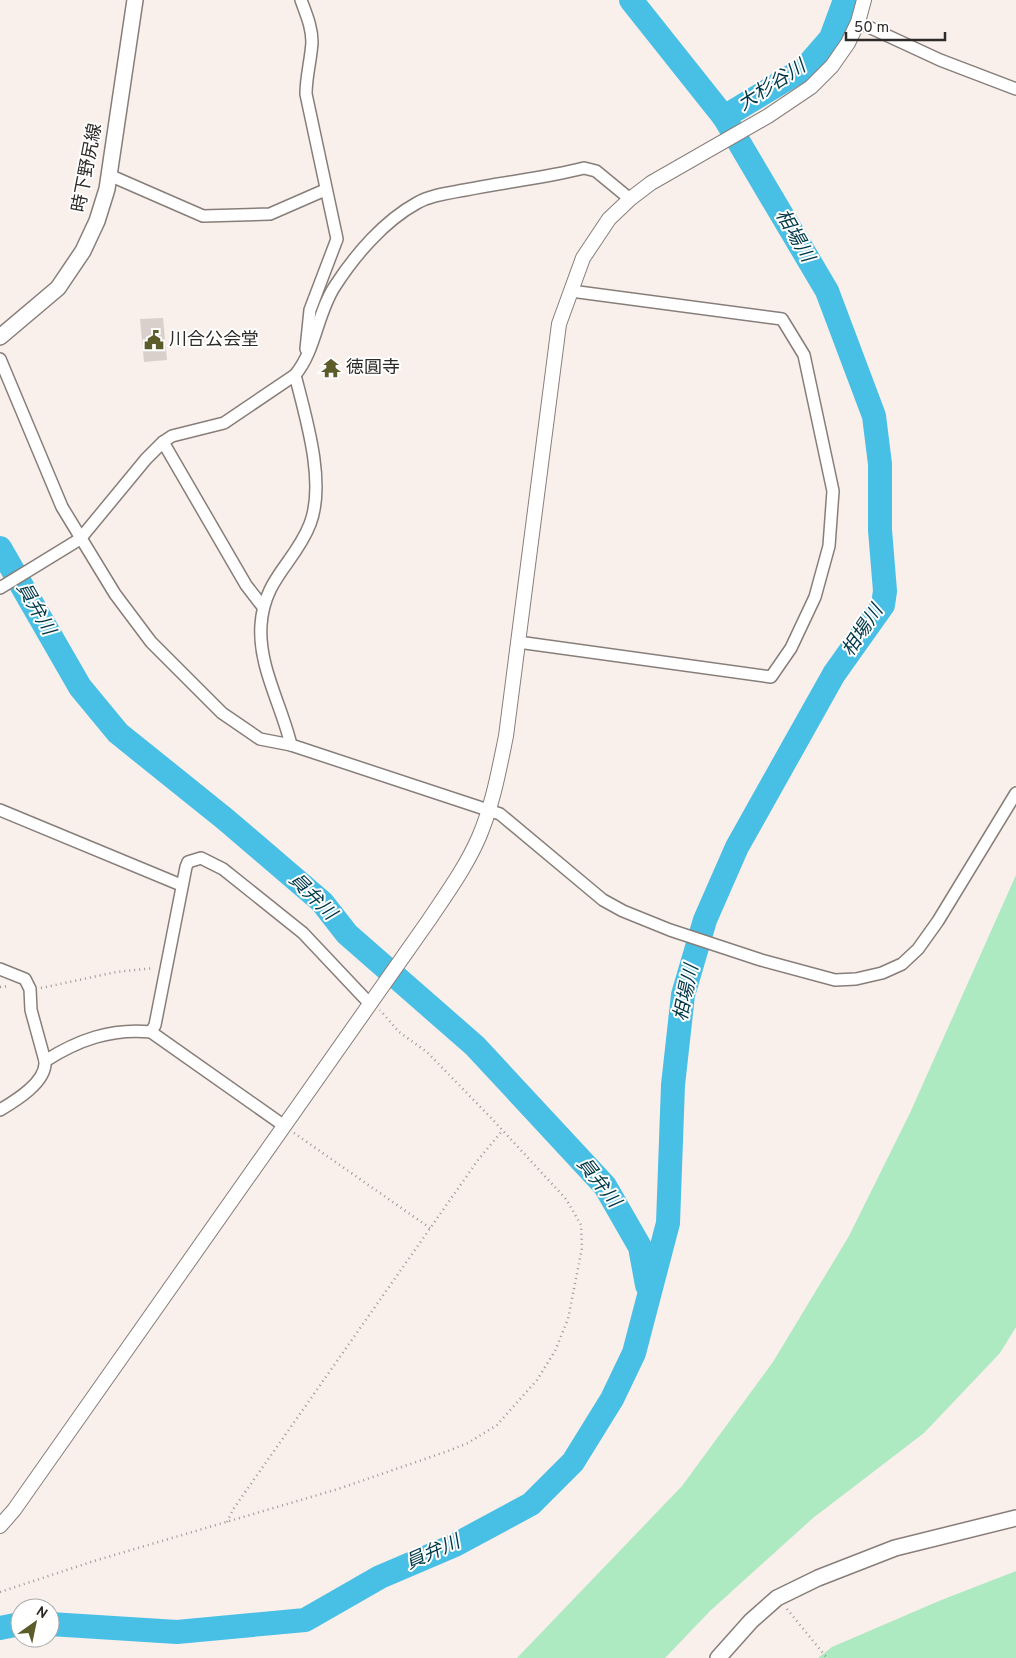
<svg xmlns="http://www.w3.org/2000/svg" width="1016" height="1658" viewBox="0 0 1016 1658" font-family="Overpass,'Noto Sans JP',sans-serif">
	<rect width="100%" height="100%" fill="#f9efeb"/>
	<g fill="#ade9c1">
		<polygon points="1016,875 1016,1327 1000,1353 924,1433 813,1518 710,1611 665,1658 517,1658 682,1486 773,1362 849,1236 910,1113"/>
		<polygon points="1016,1571 1016,1658 818,1658 832,1647 939,1601"/>
	</g>
	<g fill="none" stroke-linecap="round" stroke-linejoin="round">
		<g stroke="#48bfe5" stroke-width="24">
			<polyline points="724,117 805,68 831,38 845,0"/>
			<polyline points="0,548 80,687 118,733 225,819 322,902 347,934 475,1046 605,1186 640,1247 647,1285"/>
			<polyline points="50,1624 177,1632 305,1620 380,1577 455,1545 531,1504 573,1462 612,1399 634,1353 668,1223 673,1085 683,995 705,920 737,847 834,674 883,605 885,591 880,530 880,464 874,416 827,291 724,117 631,0"/>
			<polyline points="0,1628 20,1624"/>
		</g>
	</g>
	<polygon fill="#d9d0cb" points="163,318 167,360 144,362 140,319"/>
	<g fill="none" stroke-linecap="round" stroke-linejoin="round">
		<defs>
			<g id="minor">
				<path d="M 301,0 C 306,14 312,27 312,42 C 311,60 306,76 306,94 L 337,239 L 310,310 L 306,349"/>
				<polyline points="858,22 940,60 1016,89"/>
				<polyline points="109,175 203,216 270,214 325,190"/>
				<polyline points="0,359 62,507 115,594 151,642 222,713 260,739 291,745 500,814 603,900 623,911 670,930 761,960 835,980 856,979 882,973 902,964 918,949 938,921 1016,793"/>
				<polyline points="163,442 246,585 263,607"/>
				<path d="M 0,588 L 80,539 L 146,459 L 163,442 L 172,436 L 224,423 L 295,375 C 316,350 317,313 335,286 C 355,255 384,221 417,203 C 431,195 449,193 465,190 C 504,182 545,178 584,168 L 596,171 L 630,199"/>
				<polyline points="518,642 771,677 791,648 815,597 829,546 833,491 804,355 782,319 571,291"/>
				<path d="M 291,745 C 282,706 258,666 261,625 C 264,578 295,563 310,524 C 326,483 306,418 295,375"/>
				<polyline points="0,810 181,885"/>
				<path d="M 0,969 L 25,979 L 30,989 L 31,1010 L 45,1061 C 78,1040 111,1028 151,1032 L 283,1125"/>
				<polyline points="151,1032 155,1025 186,867 188,862 201,858 223,869 303,933 370,1004"/>
				<path d="M 0,1110 C 15,1101 47,1082 45,1061"/>
			</g>
			<path id="tertiary" d="M 0,1526 L 14,1510 L 429,920 C 447,893 466,867 479,837 C 493,804 499,770 506,736 L 559,324 L 583,258 L 609,219 L 630,199 L 651,183 L 768,116 L 811,87 L 832,66 L 848,43 L 858,22 L 864,0"/>
			<g id="secondary">
				<polyline points="0,337 58,288 83,251 97,221 107,189 135,0"/>
				<polyline points="718,1658 751,1621 777,1598 818,1578 895,1548 1016,1518"/>
			</g>
		</defs>
		<use href="#minor" stroke="#877e7a" stroke-width="14"/>
		<use href="#tertiary" stroke="#877e7a" stroke-width="16"/>
		<use href="#secondary" stroke="#877e7a" stroke-width="18"/>
		<g stroke="#9e9794" stroke-width="2.5" stroke-dasharray="1 4" stroke-linecap="butt">
			<polyline points="0,987 10,986"/>
			<polyline points="41,988 116,972 154,968"/>
			<polyline points="294,1133 430,1228"/>
			<polyline points="227,1522 234,1508 478,1160 502,1131"/>
			<polyline points="0,1592 94,1561 338,1489 448,1451 468,1443 497,1425 537,1380 555,1351 568,1319 582,1248 581,1225 566,1199 494,1121 427,1052 399,1032 380,1010"/>
			<polyline points="787,1609 827,1658"/>
		</g>
		<use href="#minor" stroke="#fff" stroke-width="11"/>
		<use href="#tertiary" stroke="#fff" stroke-width="14"/>
		<use href="#secondary" stroke="#fff" stroke-width="15"/>
	</g>
	<defs>
		<symbol id="civic-bare" viewBox="-9 -9 18 18"><path d="M-.6-6.5H3V-4.5H.6V-3L4-1V1h2V6H-6V1h2V-1L-.6-3ZM-1.2 2.5V6h2.4V2.5Z" fill="#5b5c29" stroke="#fff" stroke-width="2.5" paint-order="stroke"/></symbol>
		<symbol id="temple-bare" viewBox="-9 -9 18 18"><path d="M0-6L5-2H3V0L6.5 2.5H4V6H1.5V3h-3V6H-4V2.5H-6.5L-3 0V-2H-5Z" fill="#5b5c29" stroke="#fff" stroke-width="2.5" paint-order="stroke"/></symbol>
	</defs>
	<g fill-rule="evenodd">
		<use href="#civic-bare" x="140" y="326" width="28" height="28"/>
		<use href="#temple-bare" x="317" y="354" width="28" height="28"/>
	</g>
	<g text-anchor="middle" dominant-baseline="central" stroke-width="4" stroke-linejoin="round" paint-order="stroke">
		<g font-size="18" fill="#2e2a28" stroke="#fff">
			<text transform="translate(88 168) rotate(-79)">時下野尻線</text>
		</g>
		<g font-size="18" fill="#2e2a28" stroke="#fff" text-anchor="start">
			<text x="169" y="340">川合公会堂</text>
			<text x="346" y="368">徳圓寺</text>
		</g>
		<g font-size="19" font-style="italic" fill="#003848" stroke="#fff">
			<text transform="translate(772 86) rotate(-33)">大杉谷川</text>
			<text transform="translate(794 236) rotate(60)">相場川</text>
			<text transform="translate(35 609) rotate(60)">員弁川</text>
			<text transform="translate(863 631) rotate(-56)">相場川</text>
			<text transform="translate(312 897) rotate(45)">員弁川</text>
			<text transform="translate(687 993) rotate(-78)">相場川</text>
			<text transform="translate(598 1183) rotate(52)">員弁川</text>
			<text transform="translate(433 1553) rotate(-24)">員弁川</text>
		</g>
	</g>
	<g transform="translate(35 1623) rotate(33)"><circle r="24" fill="#ffffff" stroke="#abaaa9"/>
	<path d="M0-4L9 19L0 12L-9 19Z" fill="#5b5c29"/>
	<text y="-8" font-size="14" font-weight="bold" text-anchor="middle" fill="#2e2a28">N</text>
	</g>
	<path d="M846 32v8h99v-8" fill="none" stroke="#2e2a28" stroke-width="2.5"/>
	<text x="854" y="32" font-size="15" fill="#2e2a28" stroke="#ffffff" stroke-width="4" paint-order="stroke">50 m</text>
</svg>
